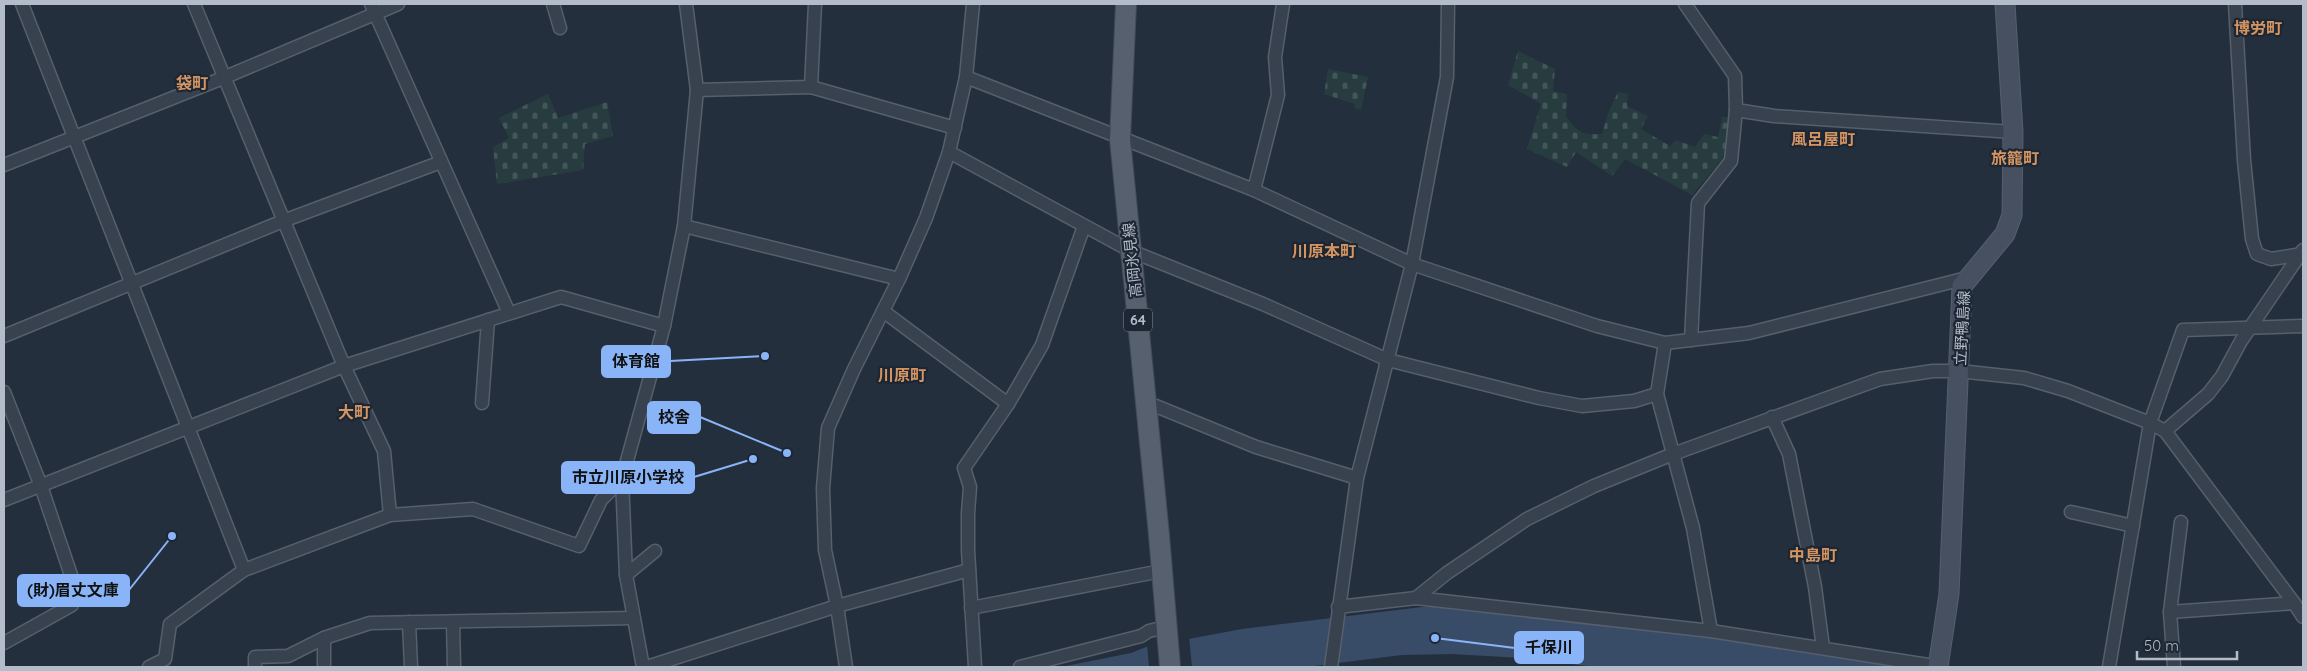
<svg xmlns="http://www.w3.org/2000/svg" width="2307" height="671" viewBox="0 0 2307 671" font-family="Quicksand,'Noto Sans JP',sans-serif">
	<defs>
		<pattern id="cemetery-stones" width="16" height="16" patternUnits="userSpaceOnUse" patternTransform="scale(1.25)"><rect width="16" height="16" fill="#263c3f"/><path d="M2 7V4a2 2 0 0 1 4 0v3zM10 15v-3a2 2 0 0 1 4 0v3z" fill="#435659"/></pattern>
	</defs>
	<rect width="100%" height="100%" fill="#242f3e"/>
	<g fill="url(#cemetery-stones)">
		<path d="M 1518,51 L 1555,69 L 1553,91 L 1567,94 L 1566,117 C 1579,133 1582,135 1602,134 L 1609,111 L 1618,92 L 1628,94 L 1627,106 L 1648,116 L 1641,129 L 1670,146 L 1676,140 L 1695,147 L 1704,134 L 1718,137 L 1722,117 L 1729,117 L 1725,156 L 1692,195 L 1625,159 L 1612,176 L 1576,152 L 1567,167 L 1527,149 L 1541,104 L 1508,85 Z"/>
		<polygon points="1328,69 1368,77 1361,110 1354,108 1355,104 1324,94"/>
		<polygon points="548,94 558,118 607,102 613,136 585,144 583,170 497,184 493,147 509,138 499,118"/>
	</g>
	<path fill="#394c67" d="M 1422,607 L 1459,607 C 1605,625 1754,637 1899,667 L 1596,667 L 1522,658 L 1452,654 L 1402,655 L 1306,667 L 1061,667 L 1131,653 L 1146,647 L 1242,629 Z"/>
	<polygon fill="#242f3e" points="1189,636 1192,667 1149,667 1147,645"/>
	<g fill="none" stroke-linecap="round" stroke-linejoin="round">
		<defs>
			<g id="minor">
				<polyline points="22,4 244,570"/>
				<polyline points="194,4 344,366 384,451 390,515"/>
				<polyline points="371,4 509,313"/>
				<polyline points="553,4 560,28"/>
				<polyline points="1685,4 1735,76 1736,110 1731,161 1698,203 1691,340"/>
				<polyline points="2235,4 2244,160 2252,239 2257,254 2271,259 2303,254"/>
				<polyline points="966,77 1254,190 1412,264 1597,326 1665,343 1749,333 1967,278"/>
				<polyline points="811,87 815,4"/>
				<polyline points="697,90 811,87 955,128"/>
				<polyline points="1736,110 1774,116 2013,132"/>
				<polyline points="949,152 1131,251 1263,304 1388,360 1539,398 1582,406 1634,401 1657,394"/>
				<polyline points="4,165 223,78 398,4"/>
				<polyline points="1254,190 1278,95 1275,57 1283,4"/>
				<polyline points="684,226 899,279"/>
				<polyline points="883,311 1008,404"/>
				<polyline points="4,336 283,221 441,162"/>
				<polyline points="1665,343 1657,394 1693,528 1711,631"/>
				<polyline points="4,392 41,486 75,587 72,605 4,643"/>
				<polyline points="1146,402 1256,447 1357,478"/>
				<polyline points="482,403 488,320"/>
				<polyline points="1772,417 1789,454 1815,587 1823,648"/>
				<polyline points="2165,431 2294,603"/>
				<polyline points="4,500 344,366 561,297 664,326"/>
				<polyline points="2071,512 2133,526"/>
				<polyline points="626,575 655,551"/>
				<polyline points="1416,598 1447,573 1527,519 1594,486 1673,454 1880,379 1933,371 1959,371 2024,378 2068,391 2150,423 2165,431 2208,394 2222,376 2241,341 2303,250"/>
				<polyline points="1338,607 1416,598 1711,631 1941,667"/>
				<polyline points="971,608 1161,571"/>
				<polyline points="2170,612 2294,603 2303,617"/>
				<polyline points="409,622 411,667"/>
				<polyline points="453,622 454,667"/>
				<polyline points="149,667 165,659 170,624 244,570 390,515 473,509 579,546 601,500 622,479"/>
				<polyline points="255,667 255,657 288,656 324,638 370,623 633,618"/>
				<polyline points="324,667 324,638"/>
				<polyline points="643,667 626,575 622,479 664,326 684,226 697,90 686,4"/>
				<polyline points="647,667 837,606 969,570"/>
				<polyline points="846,667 837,606 825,550 823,488 828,428 854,369 899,279 926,218 949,152 966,77 973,4"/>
				<polyline points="975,667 968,550 968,513 970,487 964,468 1008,404 1042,345 1084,226"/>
				<polyline points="1020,667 1141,636 1149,631 1165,627"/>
				<polyline points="1331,667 1357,478 1412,264 1447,77 1448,4"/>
				<polyline points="2109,667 2150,423 2183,330 2303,326"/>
				<polyline points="2174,667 2170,612 2181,522"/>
			</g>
			<polyline id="secondary" points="1938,667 1949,594 1962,286 2005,234 2012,215 2013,132 2005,4"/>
			<polyline id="primary" points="1126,4 1120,139 1159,535 1170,667"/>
		</defs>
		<use href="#minor" stroke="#565f6c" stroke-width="15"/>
		<use href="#secondary" stroke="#565f6c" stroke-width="21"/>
		<use href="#primary" stroke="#414a57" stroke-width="22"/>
		<use href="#minor" stroke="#38414e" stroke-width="12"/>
		<use href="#secondary" stroke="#465061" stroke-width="19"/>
		<use href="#primary" stroke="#56606e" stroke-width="20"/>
	</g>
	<g text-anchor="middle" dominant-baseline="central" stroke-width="4.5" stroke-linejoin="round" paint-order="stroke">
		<rect fill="#1d2633" stroke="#878f9c" stroke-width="1" x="1124" y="308.5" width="28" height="23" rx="4"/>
		<g font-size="14" font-weight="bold" fill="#b4bcc9">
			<text x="1138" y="320">64</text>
		</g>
		<g font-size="15" fill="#b4bcc9" stroke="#1d2633">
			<text transform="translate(1132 260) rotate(-96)">高岡氷見線</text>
			<text transform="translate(1962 328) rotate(-87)">立野鴨島線</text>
		</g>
		<g font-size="16" font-weight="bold" fill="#d59563" stroke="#1d2633">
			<text x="2258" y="28">博労町</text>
			<text x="192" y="83">袋町</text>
			<text x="1823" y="139">風呂屋町</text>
			<text x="2015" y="158">旅籠町</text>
			<text x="1324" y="251">川原本町</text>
			<text x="902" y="375">川原町</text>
			<text x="354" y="412">大町</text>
			<text x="1813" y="555">中島町</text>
		</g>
	</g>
	<path fill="none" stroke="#8ab4f8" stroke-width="2" d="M765 356L670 361M787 453L700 417M753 459L694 477M172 536L129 590M1435 638L1515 648"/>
	<g fill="#8ab4f8" stroke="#1d2633" stroke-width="2">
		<circle cx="765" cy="356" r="5"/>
		<circle cx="787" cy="453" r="5"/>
		<circle cx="753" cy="459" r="5"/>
		<circle cx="172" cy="536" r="5"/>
		<circle cx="1435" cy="638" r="5"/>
	</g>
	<g fill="#8ab4f8" stroke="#8ab4f8" stroke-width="2">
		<rect x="602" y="346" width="68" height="31" rx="5"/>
		<rect x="648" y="402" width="52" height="31" rx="5"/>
		<rect x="562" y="462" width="132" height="31" rx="5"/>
		<rect x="18" y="575" width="111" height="31" rx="5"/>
		<rect x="1515" y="632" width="68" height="31" rx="5"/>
	</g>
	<g font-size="16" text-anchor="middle" font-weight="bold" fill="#111">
		<text x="636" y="367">体育館</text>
		<text x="674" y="423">校舎</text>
		<text x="628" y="483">市立川原小学校</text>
		<text x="73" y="596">(財)眉丈文庫</text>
		<text x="1549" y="653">千保川</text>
	</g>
	<rect width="2307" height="671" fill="none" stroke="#b4bcc9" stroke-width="10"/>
	<path d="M2137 651v8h100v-8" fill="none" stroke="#b4bcc9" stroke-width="2.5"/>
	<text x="2144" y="651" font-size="15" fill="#b4bcc9" stroke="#1d2633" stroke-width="4" paint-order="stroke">50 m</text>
</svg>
